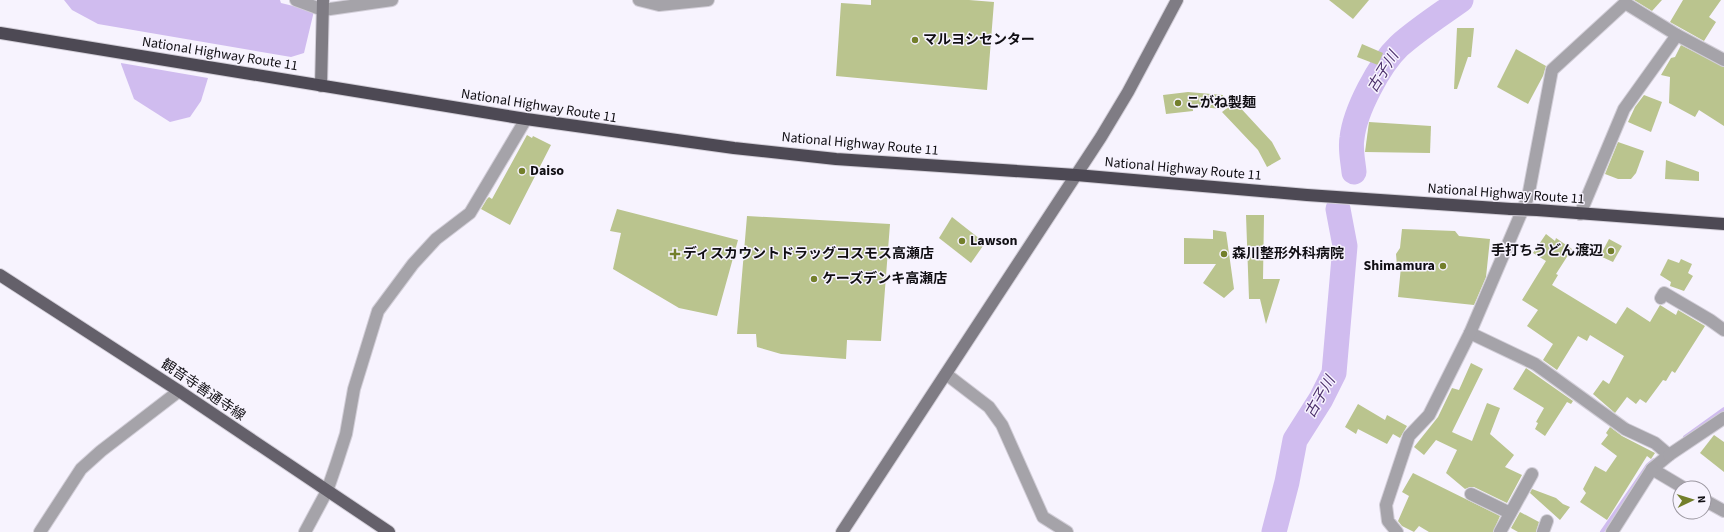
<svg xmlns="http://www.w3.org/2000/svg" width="1724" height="532" viewBox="0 0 1724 532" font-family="'Source Sans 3','Noto Sans JP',sans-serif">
	<rect width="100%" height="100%" fill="#f7f3fe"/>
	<g fill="#d0bcef">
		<polygon points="64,0 280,0 281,3 314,11 304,53 291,57 98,24 72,10"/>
		<polygon points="121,64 121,63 208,78 201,101 190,117 170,122 134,99"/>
	</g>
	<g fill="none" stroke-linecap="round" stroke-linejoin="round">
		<g stroke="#d0bcef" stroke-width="4">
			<polyline points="1685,437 1724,409"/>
			<polyline points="1602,532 1648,465 1654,460"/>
		</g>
		<g stroke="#d0bcef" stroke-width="25">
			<path d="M 1354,172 C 1353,161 1350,149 1352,138 C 1355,111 1379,65 1399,46 C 1418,29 1440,15 1461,0"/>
			<polyline points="1274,532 1287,482 1295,440 1321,399 1334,373 1345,246 1338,209"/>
		</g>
	</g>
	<g fill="#bac48e">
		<polygon points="871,0 969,0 994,2 987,90 836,76 841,3 871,5"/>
		<polygon points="1329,0 1369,0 1353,19"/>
		<polygon points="1634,0 1662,0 1652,11"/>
		<polygon points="1683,0 1721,0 1709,17 1716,22 1704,41 1670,22"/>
		<polygon points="1457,28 1474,28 1471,57 1468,57 1457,89 1454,89"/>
		<polygon points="1362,44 1383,53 1378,65 1357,57"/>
		<polygon points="1681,45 1724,67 1724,126 1699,110 1695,117 1669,103 1670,77 1661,75 1671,58 1675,57"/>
		<polygon points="1516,49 1546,66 1543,76 1528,104 1497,87"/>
		<polygon points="1188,92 1223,95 1221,109 1193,106 1193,111 1166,114 1163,95"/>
		<polygon points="1644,95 1662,102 1651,132 1628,122 1635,107"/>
		<polygon points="1235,102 1272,142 1281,159 1267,167 1258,150 1222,112"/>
		<polygon points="1369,122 1431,126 1430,153 1365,152"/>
		<polygon points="527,135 532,138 533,136 551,145 510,225 481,209 487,199 489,197 492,199"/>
		<polygon points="1618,142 1644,151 1636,173 1631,179 1618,179 1605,174"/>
		<polygon points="1666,160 1699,172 1699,181 1665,179"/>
		<polygon points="617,209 738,240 717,316 679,308 613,269 621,233 610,231"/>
		<polygon points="1246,215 1264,215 1263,279 1280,279 1266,324 1260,299 1249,299"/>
		<polygon points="747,216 890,224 881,341 847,340 846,359 781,354 757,347 756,334 737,334"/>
		<polygon points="952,217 985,243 971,263 939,238"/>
		<polygon points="1402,229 1455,231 1459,236 1490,239 1486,277 1474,305 1398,297 1401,267 1397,266 1396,254 1400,248"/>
		<polygon points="1213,230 1226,232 1234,289 1224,298 1203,283 1216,264 1184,264 1184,238 1213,239"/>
		<polygon points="1546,234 1555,241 1556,238 1572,249 1556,274 1558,275 1552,285 1616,324 1627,307 1650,322 1660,305 1676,315 1678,310 1705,326 1675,373 1672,371 1666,381 1663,380 1646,403 1640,399 1636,404 1627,397 1615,413 1593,394 1603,380 1609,384 1624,356 1590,335 1587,341 1578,336 1557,370 1543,360 1553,344 1527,326 1538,310 1522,300 1546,261 1533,253"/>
		<polygon points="1609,239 1622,246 1613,262 1600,256"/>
		<polygon points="1668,259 1679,263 1681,259 1692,264 1688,273 1693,276 1684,291 1670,286 1671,282 1660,275"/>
		<polygon points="1471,363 1483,369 1452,432 1472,441 1487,403 1500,408 1490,434 1514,455 1505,467 1522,475 1507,503 1474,487 1470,487 1465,489 1446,473 1457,450 1436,440 1424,455 1414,447 1438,417 1452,388 1459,390"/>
		<polygon points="1526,368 1573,401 1571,404 1567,402 1545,436 1535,429 1538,423 1536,422 1544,408 1513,389"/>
		<polygon points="1358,404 1385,420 1387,415 1407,426 1400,438 1393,434 1387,444 1358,429 1356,434 1345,427"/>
		<polygon points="1610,427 1622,436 1655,453 1651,459 1647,456 1607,520 1580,502 1586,493 1583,489 1595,466 1606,472 1617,456 1601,444 1608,435 1606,433"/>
		<polygon points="1714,435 1724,442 1724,472 1700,453"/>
		<polygon points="1413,473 1500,516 1493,532 1429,532 1419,526 1414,532 1402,526 1398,521 1409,496 1402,492"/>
		<polygon points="1532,489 1556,498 1563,504 1570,507 1560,520 1530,493"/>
		<polygon points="1520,512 1539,522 1536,532 1518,532 1511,528"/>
	</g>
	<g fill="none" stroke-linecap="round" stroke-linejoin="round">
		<defs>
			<g id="street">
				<polyline points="296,0 323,10 392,0"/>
				<polyline points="639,0 659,5 708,0"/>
				<polyline points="1580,214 1624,109 1677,35 1724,60"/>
				<polyline points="1661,298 1664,293 1710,320 1724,330"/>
				<polyline points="1470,333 1535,364 1625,429 1655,443 1669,455 1652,469 1684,488"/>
				<polyline points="946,374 989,407 1002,425 1043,517 1067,532"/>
				<polyline points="1669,455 1724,418"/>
				<polyline points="1471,494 1510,513"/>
				<polyline points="1704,500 1724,511"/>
				<polyline points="40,532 81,469 101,451 179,391"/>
				<polyline points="305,532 327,491 337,462 346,434 354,389 378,311 413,264 436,239 470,213 526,119"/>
				<polyline points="1397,532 1388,521 1386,505 1409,436 1429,415 1470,333 1528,197 1552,70 1625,3 1677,35"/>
				<polyline points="1500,532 1532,474"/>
				<polyline points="1543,532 1547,521"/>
				<polyline points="1612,532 1652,469"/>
			</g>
			<g id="secondary">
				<polyline points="321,86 323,0"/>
				<polyline points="842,532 1101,137 1128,92 1177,0"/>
			</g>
			<polyline id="primary" points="0,275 179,391 389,532"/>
			<g id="highway">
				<polyline points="0,33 526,119 734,148 836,159 1076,175 1307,195 1511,209"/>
				<polyline points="1537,210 1724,224"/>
			</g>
		</defs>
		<use href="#street" stroke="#d2ced8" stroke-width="14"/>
		<use href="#secondary" stroke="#d2ced8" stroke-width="14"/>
		<use href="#primary" stroke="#d2ced8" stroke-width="14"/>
		<use href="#highway" stroke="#d2ced8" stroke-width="14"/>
		<use href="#street" stroke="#a5a3a9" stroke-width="12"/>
		<use href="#secondary" stroke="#7f7c84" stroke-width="12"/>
		<use href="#primary" stroke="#64606a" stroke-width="12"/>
		<use href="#highway" stroke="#4d4954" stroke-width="12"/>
		<defs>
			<polyline id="highway-bridge" points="1511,209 1537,210"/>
		</defs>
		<use href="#highway-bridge" stroke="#d2ced8" stroke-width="14" stroke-linecap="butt"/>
		<use href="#highway-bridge" stroke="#4d4954" stroke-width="12"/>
	</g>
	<g fill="#737f2b" stroke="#f7f3fe" stroke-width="1.5">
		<circle cx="915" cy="40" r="4"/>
		<circle cx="1178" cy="103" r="4"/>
		<circle cx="522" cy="171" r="4"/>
		<circle cx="962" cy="241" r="4"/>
		<circle cx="1611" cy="251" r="4"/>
		<path d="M673 248h4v4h4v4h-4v4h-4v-4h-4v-4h4z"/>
		<circle cx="1224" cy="254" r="4"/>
		<circle cx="1443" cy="266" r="4"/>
		<circle cx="814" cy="279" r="4"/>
	</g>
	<g text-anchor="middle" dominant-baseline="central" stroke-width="3" stroke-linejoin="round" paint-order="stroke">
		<g font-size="14" font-weight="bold" fill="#100e13" stroke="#f7f3fe" text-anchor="start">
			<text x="923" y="40">マルヨシセンター</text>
			<text x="1186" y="103">こがね製麺</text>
			<text x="530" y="171">Daiso</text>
			<text x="970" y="241">Lawson</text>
			<text x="1603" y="251" text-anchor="end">手打ちうどん渡辺</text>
			<text x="683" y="254">ディスカウントドラッグコスモス高瀬店</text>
			<text x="1232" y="254">森川整形外科病院</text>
			<text x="1435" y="266" text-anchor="end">Shimamura</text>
			<text x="822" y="279">ケーズデンキ高瀬店</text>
		</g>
		<g font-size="14" fill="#100e13" stroke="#f7f3fe">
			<text transform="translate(220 54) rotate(9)">National Highway Route 11</text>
			<text transform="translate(539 106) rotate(9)">National Highway Route 11</text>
			<text transform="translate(860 144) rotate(5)">National Highway Route 11</text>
			<text transform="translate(1183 169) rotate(5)">National Highway Route 11</text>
			<text transform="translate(1506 194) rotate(4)">National Highway Route 11</text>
			<text transform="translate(203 390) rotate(34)">観音寺善通寺線</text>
		</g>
		<g font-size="15" font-style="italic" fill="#4c306c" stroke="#f7f3fe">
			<text transform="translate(1383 72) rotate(-58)">古子川</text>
			<text transform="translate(1320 397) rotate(-60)">古子川</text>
		</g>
	</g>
	<g transform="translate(1692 500) rotate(86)"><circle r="19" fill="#f7f3fe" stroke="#9b97a0"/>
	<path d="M0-3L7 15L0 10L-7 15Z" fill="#737f2b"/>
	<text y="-6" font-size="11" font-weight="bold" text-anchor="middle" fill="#100e13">N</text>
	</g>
</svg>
